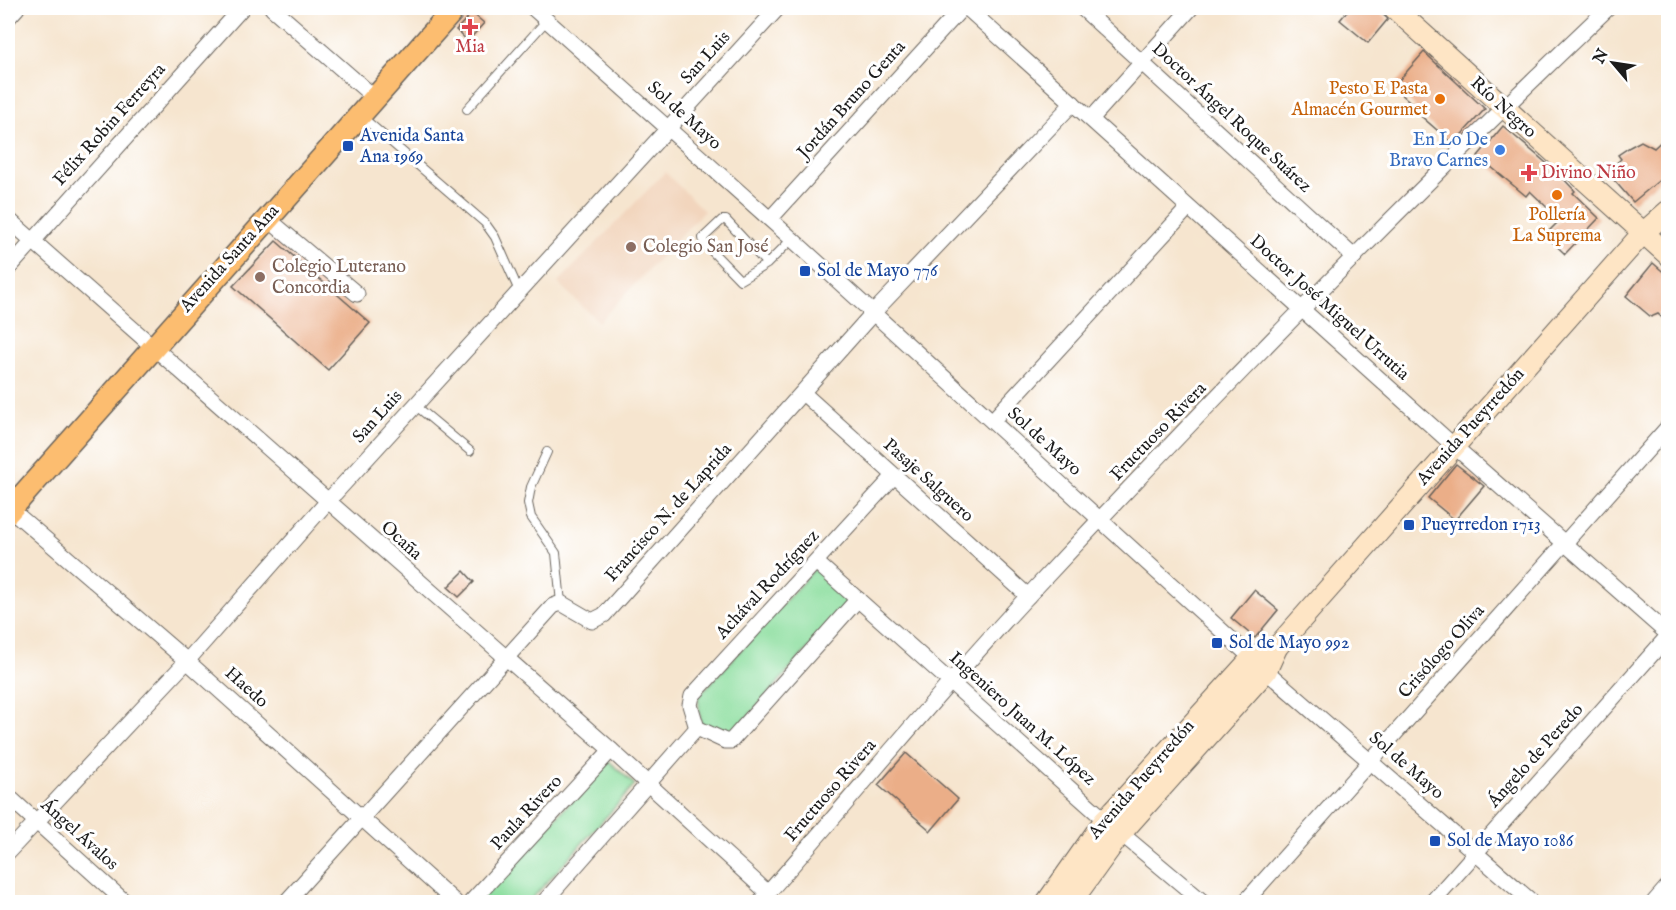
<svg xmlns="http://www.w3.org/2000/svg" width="1676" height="910" viewBox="0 0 1676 910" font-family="'IM FELL English',serif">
	<rect width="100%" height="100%" fill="#fff"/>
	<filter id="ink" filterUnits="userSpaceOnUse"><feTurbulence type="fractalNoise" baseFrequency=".0167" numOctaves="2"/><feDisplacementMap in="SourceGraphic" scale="12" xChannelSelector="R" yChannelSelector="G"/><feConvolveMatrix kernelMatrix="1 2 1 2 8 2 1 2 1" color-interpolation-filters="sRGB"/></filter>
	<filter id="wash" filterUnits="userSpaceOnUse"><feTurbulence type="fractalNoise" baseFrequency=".008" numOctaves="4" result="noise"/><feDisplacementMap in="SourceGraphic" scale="24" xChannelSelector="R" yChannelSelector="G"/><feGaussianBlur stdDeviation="1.35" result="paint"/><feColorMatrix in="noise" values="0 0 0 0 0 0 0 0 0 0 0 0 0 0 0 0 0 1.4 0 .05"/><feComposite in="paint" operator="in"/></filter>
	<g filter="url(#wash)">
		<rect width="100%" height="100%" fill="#f6e5cf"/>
		<polygon fill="#f2d5bd" points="665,172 704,211 599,322 558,283"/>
		<g fill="#8cde9f" stroke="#547d5e" stroke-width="1.5">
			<polygon points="817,566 853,598 731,736 701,725 698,697"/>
			<polygon points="609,761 635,785 529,902 477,902"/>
		</g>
		<g id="blocks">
			<g fill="#ebae88">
				<polygon points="1350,8 1375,8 1388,19 1368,43 1340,20"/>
				<polygon points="472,13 484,23 468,41 456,30"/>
				<polygon points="1424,52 1485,109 1453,144 1413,109 1415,106 1393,87"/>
				<polygon points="1503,126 1559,174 1575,191 1573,193 1599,218 1565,254 1545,235 1560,220 1530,191 1526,196 1478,156"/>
				<polygon points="1668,135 1668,173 1633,202 1607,172 1621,159 1618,155 1630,147 1641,141 1654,148"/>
				<polygon points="276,241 370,323 328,370 233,286"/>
				<polygon points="1653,263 1668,276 1668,323 1658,314 1651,317 1626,296"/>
				<polygon points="1456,464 1484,486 1455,520 1428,498"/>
				<polygon points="464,571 474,582 459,597 448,587"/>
				<polygon points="1254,590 1278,610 1255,638 1231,618"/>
				<polygon points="906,753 958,799 931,831 878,785"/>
			</g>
		</g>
	</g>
	<g filter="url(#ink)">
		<use href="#blocks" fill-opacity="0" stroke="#68625b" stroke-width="1.5"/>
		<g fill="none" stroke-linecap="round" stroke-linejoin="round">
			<defs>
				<g id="lane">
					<polyline points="467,109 547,20"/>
					<polyline points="361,116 485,223 495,237 519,291"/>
					<polyline points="767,264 726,220 722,220 703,238 704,243 740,280 767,264 792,239"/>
					<polyline points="415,405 470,451"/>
					<polyline points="547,452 531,487 528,503 531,517 556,553 561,603"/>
				</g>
				<g id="street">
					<polyline points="272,8 375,98"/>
					<polyline points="533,8 792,239 1266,671 1532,902"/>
					<polyline points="967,8 1454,446 1668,634"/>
					<polyline points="1082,8 1354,257"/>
					<polyline points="8,18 17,8"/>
					<polyline points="1091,119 1191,8"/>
					<polyline points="267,218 357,294"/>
					<polyline points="8,219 611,750 768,893"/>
					<polyline points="770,219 962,8"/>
					<polyline points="8,269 242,8"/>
					<polyline points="803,393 1028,596"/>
					<polyline points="992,421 1188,208"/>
					<polyline points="8,507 187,661 455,902"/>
					<polyline points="816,562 1105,820 1203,902"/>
					<polyline points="858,599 731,741 725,741 697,728 690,705 692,696 894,476"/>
					<polyline points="8,796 125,902"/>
					<polyline points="8,852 187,661 328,501 778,8"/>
					<polyline points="286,902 553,606 561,603 592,621 604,615 873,313 1073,103"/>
					<polyline points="471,902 611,750"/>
					<polyline points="544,902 697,728"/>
					<path d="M 760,902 C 850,801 936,694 1029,595 C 1216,394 1409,197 1608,8"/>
					<polyline points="1245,902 1668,427"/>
					<polyline points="1432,902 1668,636"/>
					<polyline points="1654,902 1668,886"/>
				</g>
				<g id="secondary">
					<polyline points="1394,8 1668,255"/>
					<polyline points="1047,902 1105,820 1252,658 1277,647"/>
					<polyline points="1071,902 1121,833 1266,671 1277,647 1642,234 1668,211"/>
				</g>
				<polyline id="primary" points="8,512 455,8"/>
			</defs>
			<use href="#lane" stroke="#68625b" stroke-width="10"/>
			<use href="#street" stroke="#68625b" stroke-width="17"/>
			<use href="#secondary" stroke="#68625b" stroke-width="23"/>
			<use href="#primary" stroke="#68625b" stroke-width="25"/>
			<use href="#lane" stroke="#fff" stroke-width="8"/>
			<use href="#street" stroke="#fff" stroke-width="15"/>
			<use href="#secondary" stroke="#fee5c5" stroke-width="21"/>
			<use href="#primary" stroke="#fcbd6f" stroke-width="22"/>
		</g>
	</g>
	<g fill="#e0444e" stroke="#fff" stroke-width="2">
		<path d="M467 18h6v6h6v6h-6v6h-6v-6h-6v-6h6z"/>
		<path d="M1526 164h6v6h6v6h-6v6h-6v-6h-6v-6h6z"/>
	</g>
	<g fill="#e8710a" stroke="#fff" stroke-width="2">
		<circle cx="1440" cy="99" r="6"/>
		<circle cx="1557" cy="195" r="6"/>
	</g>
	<g fill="#1a4fb4" stroke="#fff" stroke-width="2">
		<rect x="342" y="140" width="12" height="12" rx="3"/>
		<rect x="799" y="265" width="12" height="12" rx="3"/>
		<rect x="1403" y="519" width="12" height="12" rx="3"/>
		<rect x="1211" y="637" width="12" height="12" rx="3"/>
		<rect x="1429" y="835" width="12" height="12" rx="3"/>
	</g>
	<circle fill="#3f7fe0" stroke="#fff" stroke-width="2" cx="1500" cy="150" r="6"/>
	<g fill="#8d6e63" stroke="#fff" stroke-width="2">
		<circle cx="631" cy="247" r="6"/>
		<circle cx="260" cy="277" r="6"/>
	</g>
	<g text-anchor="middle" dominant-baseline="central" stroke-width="6" stroke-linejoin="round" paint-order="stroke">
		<g font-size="18" fill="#be3a42" stroke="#fff">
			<text x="470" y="47">Mia</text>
			<text x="1541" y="173" text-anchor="start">Divino Niño</text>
		</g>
		<g font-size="18" fill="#1c1c1c" stroke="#fff">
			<text transform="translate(706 58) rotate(-48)">San Luis</text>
			<text transform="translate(852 100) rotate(-48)">Jordán Bruno Genta</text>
			<text transform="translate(1503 108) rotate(42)">Río Negro</text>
			<text transform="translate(684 116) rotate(42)">Sol de Mayo</text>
			<text transform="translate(1231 118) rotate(43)">Doctor Ángel Roque Suárez</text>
			<text transform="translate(110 125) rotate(-48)">Félix Robin Ferreyra</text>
			<text transform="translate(230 259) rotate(-48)">Avenida Santa Ana</text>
			<text transform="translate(1329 308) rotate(42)">Doctor José Miguel Urrutia</text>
			<text transform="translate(378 417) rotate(-48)">San Luis</text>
			<text transform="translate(1471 427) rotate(-48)">Avenida Pueyrredón</text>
			<text transform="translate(1159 432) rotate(-46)">Fructuoso Rivera</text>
			<text transform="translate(1044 442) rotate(42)">Sol de Mayo</text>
			<text transform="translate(928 481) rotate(42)">Pasaje Salguero</text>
			<text transform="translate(669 513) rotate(-48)">Francisco N. de Laprida</text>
			<text transform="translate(401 541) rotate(42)">Ocaña</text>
			<text transform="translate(768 585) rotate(-47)">Achával Rodríguez</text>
			<text transform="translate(1442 652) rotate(-48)">Crisólogo Oliva</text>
			<text transform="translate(246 688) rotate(42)">Haedo</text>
			<text transform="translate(1022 719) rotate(42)">Ingeniero Juan M. López</text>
			<text transform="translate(1536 756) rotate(-48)">Ángelo de Peredo</text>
			<text transform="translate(1406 766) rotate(41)">Sol de Mayo</text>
			<text transform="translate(1142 780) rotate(-49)">Avenida Pueyrredón</text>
			<text transform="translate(831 791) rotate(-49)">Fructuoso Rivera</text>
			<text transform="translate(527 813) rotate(-47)">Paula Rivero</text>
			<text transform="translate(79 835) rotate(42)">Ángel Ávalos</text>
		</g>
		<g font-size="18" fill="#c56008" stroke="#fff" text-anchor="end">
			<text x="1428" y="89">Pesto E Pasta<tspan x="1428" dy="21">Almacén Gourmet</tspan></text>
			<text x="1557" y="215" text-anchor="middle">Pollería<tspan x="1557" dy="21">La Suprema</tspan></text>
		</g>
		<g font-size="18" fill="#164399" stroke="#fff" text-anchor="start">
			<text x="360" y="136">Avenida Santa<tspan x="360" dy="21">Ana 1969</tspan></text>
			<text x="817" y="271">Sol de Mayo 776</text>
			<text x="1421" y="525">Pueyrredon 1713</text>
			<text x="1229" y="643">Sol de Mayo 992</text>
			<text x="1447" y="841">Sol de Mayo 1086</text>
		</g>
		<g font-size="18" fill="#366cbe" stroke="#fff" text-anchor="end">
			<text x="1488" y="140">En Lo De<tspan x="1488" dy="21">Bravo Carnes</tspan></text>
		</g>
		<g font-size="18" fill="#785e54" stroke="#fff" text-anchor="start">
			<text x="643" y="247">Colegio San José</text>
			<text x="272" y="267">Colegio Luterano<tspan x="272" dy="21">Concordia</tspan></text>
		</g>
	</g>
	<rect width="1676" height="910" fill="none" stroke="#fff" stroke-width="30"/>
	<g transform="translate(1613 63) rotate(299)" stroke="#ffffff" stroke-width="4.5" paint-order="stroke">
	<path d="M0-4.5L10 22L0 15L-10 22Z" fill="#1c1c1c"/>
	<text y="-9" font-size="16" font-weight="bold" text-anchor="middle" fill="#1c1c1c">N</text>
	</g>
</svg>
